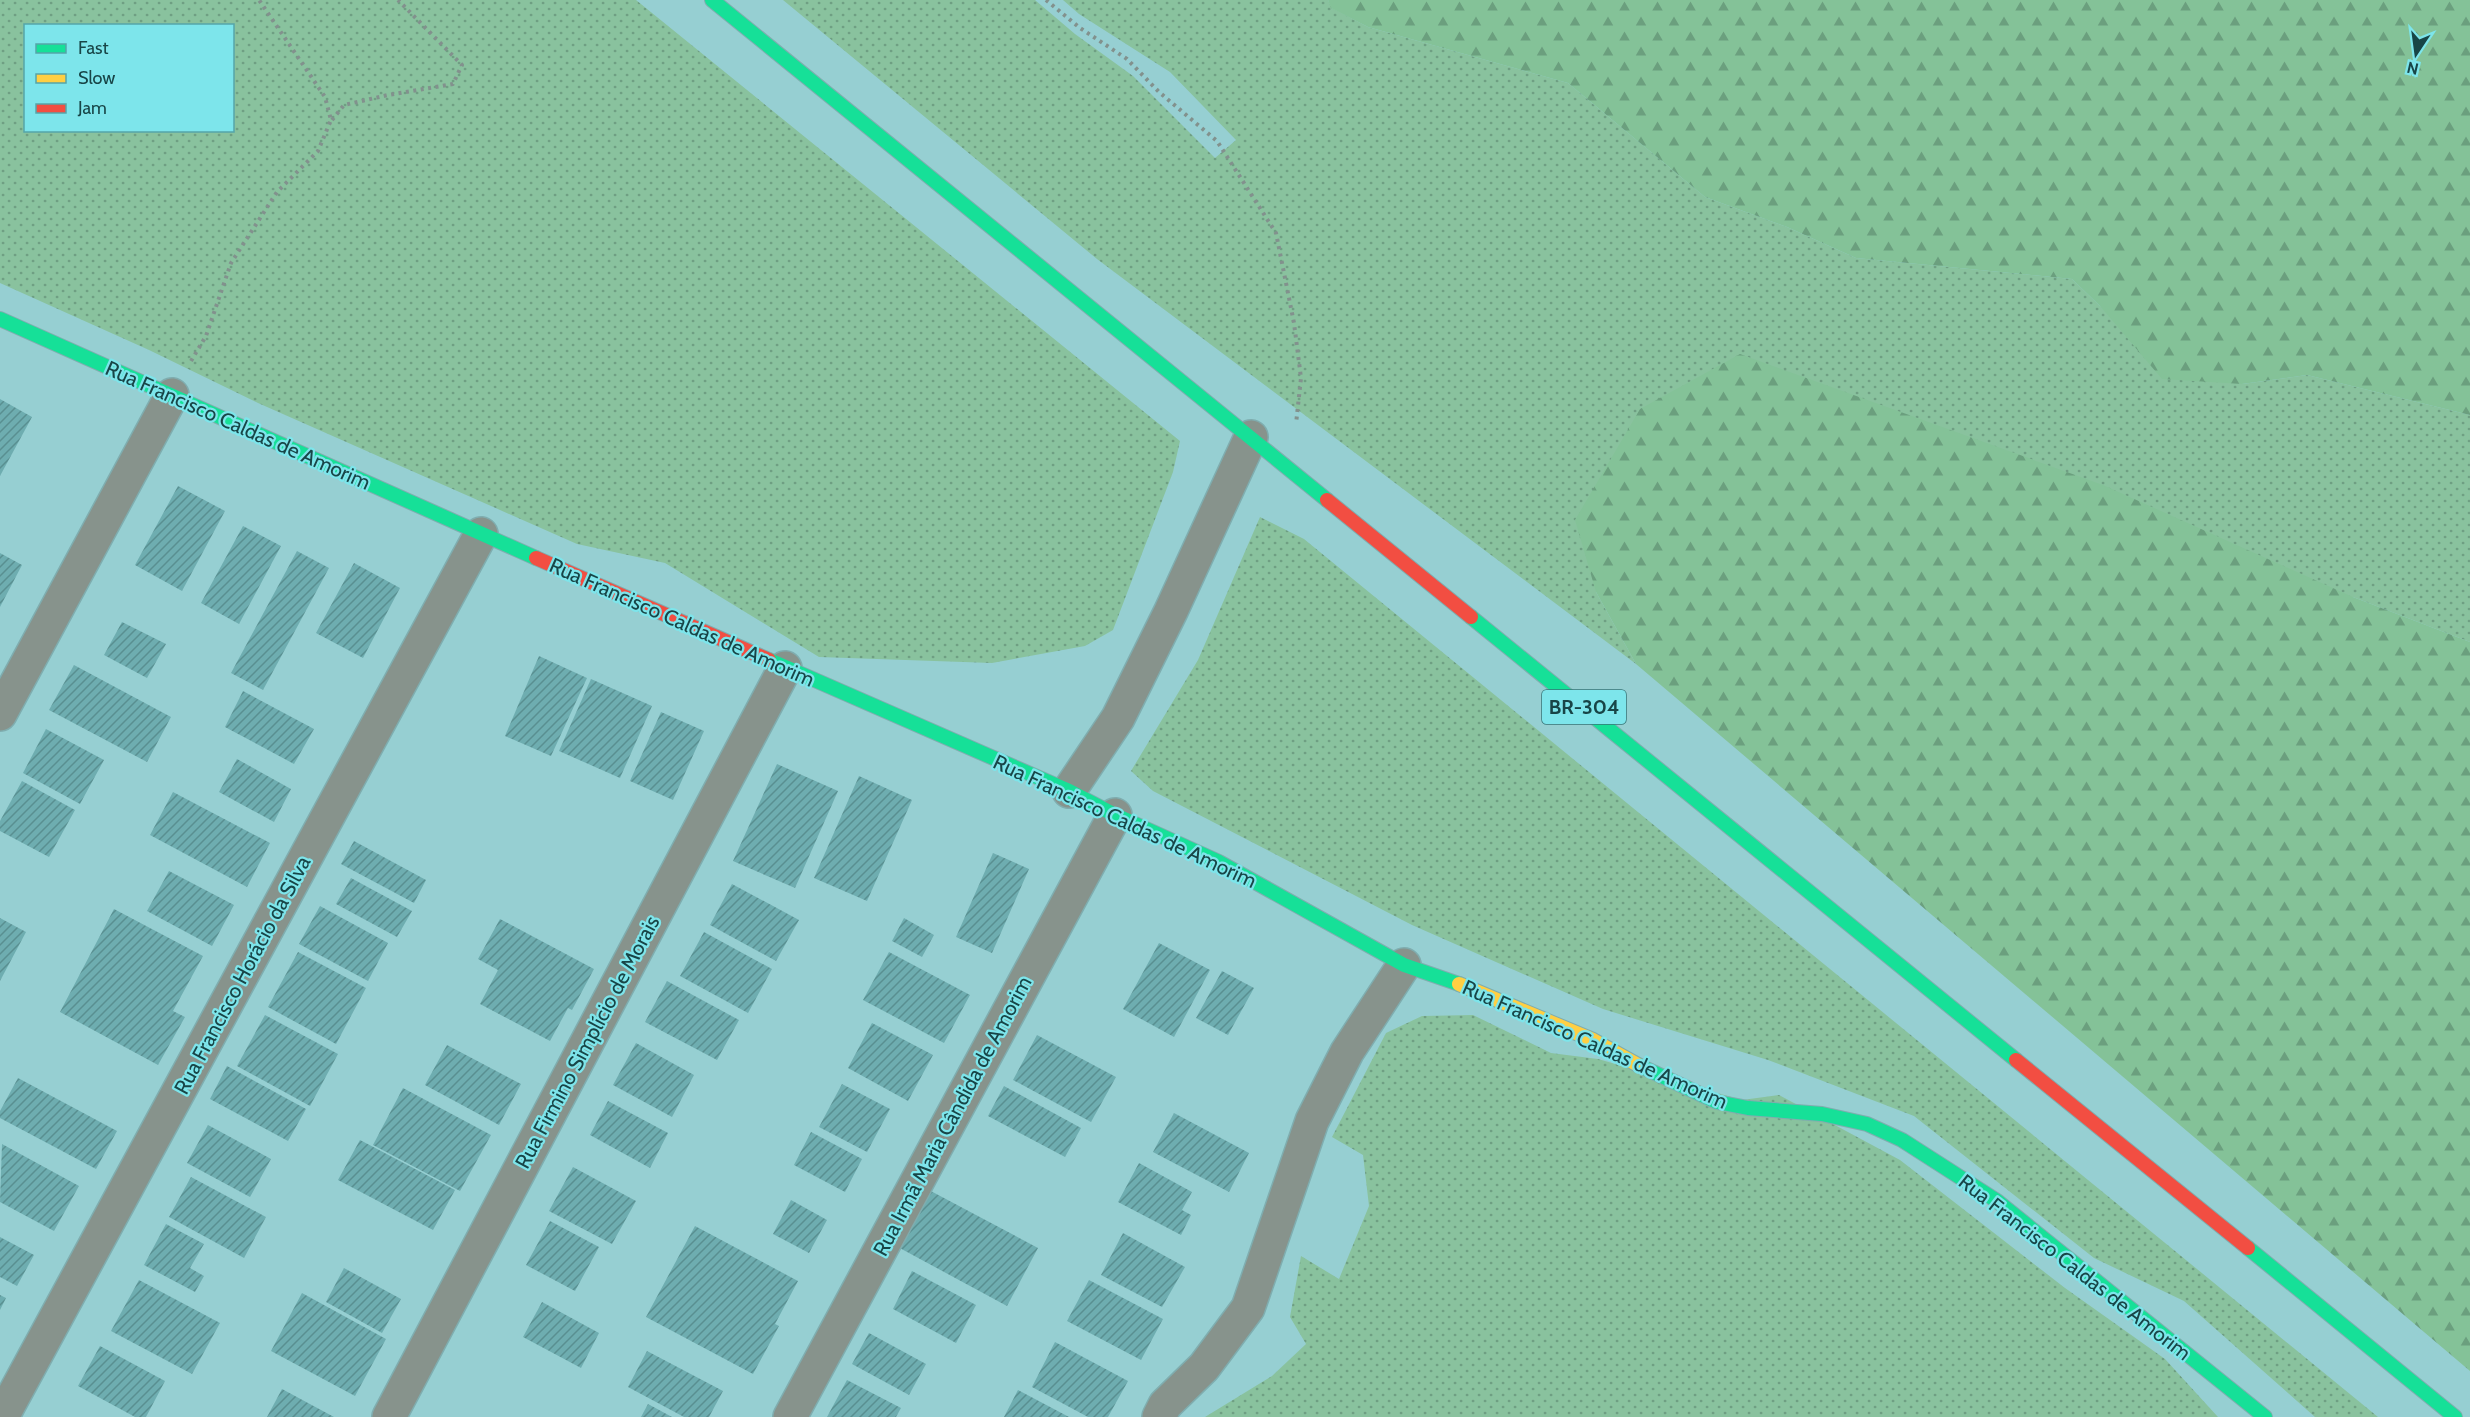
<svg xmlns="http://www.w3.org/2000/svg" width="2470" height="1417" viewBox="0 0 2470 1417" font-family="Cabin,sans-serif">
	<defs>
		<pattern id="grass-dots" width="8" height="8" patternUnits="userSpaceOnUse" patternTransform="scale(1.5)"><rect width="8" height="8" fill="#89c29e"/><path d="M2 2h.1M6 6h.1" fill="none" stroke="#6f9f83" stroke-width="1.8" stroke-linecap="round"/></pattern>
		<pattern id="forest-firs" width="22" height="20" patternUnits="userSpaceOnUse" patternTransform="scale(1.5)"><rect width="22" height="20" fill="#84c298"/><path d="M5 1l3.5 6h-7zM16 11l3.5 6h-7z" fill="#6b9f7e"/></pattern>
		<pattern id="building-hatch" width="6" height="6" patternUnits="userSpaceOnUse" patternTransform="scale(1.5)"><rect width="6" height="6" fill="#6eadb0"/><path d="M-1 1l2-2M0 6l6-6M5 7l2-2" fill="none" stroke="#598f91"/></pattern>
	</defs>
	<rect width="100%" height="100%" fill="#96cfd2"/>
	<g fill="url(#grass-dots)" fill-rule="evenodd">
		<path d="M 0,0 L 636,0 L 1180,441 L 1173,472 L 1113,630 L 1085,646 L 992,663 L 819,657 L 665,563 L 577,544 L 258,403 L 149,350 L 0,283 ZM 26,26 L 232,26 L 232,130 L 26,130 Z"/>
		<polygon points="783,0 1035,0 1075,34 1133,76 1215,158 1236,140 1170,72 1079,14 1063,0 1328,0 1332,8 1368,27 1568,83 1705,197 1787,227 1856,258 2072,279 2100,306 2242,384 2307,375 2470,415 2470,642 2353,597 1596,592 1636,664 1097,259"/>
		<polygon points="1260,517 1304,539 2378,1417 2315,1417 2184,1301 2094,1258 1914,1116 1768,1060 1603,1009 1412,925 1153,791 1131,771 1198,660"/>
		<polygon points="1473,1015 1551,1053 1598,1059 1742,1100 1779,1095 1900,1160 2065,1288 2165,1359 2218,1417 1205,1417 1272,1376 1306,1344 1290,1317 1301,1256 1339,1279 1369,1206 1363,1155 1332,1137 1386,1033 1422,1016"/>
	</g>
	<g fill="url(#forest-firs)">
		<polygon points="1328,0 2470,0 2470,415 2307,375 2242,384 2162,379 2100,306 2072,279 1856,258 1787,227 1705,197 1568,83 1368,27 1331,8"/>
		<polygon points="1740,354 2103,485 2353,597 2470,642 2470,1371 1636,664 1596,592 1575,520 1640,409"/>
	</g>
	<g fill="url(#building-hatch)">
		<polygon points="0,399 32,417 0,476"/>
		<polygon points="178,486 225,511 182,591 135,565"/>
		<polygon points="243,526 281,546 239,624 201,603"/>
		<polygon points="297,551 329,568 263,690 231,673"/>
		<polygon points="0,553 22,565 0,607"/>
		<polygon points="354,563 400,588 363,658 316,633"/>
		<polygon points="122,622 166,644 147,678 104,655"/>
		<polygon points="539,656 587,678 551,756 505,736"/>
		<polygon points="74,665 171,717 147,762 49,710"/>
		<polygon points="591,679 652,706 620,778 559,751"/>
		<polygon points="243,691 314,729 294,764 225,727"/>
		<polygon points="661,712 704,731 673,800 630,781"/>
		<polygon points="46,729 104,760 80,804 23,773"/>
		<polygon points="237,759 291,789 274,822 219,792"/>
		<polygon points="777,764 838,791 795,888 733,861"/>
		<polygon points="859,776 912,800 867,901 814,878"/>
		<polygon points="22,781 75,810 49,857 0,831 0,821"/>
		<polygon points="173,792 270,843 247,887 150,835"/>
		<polygon points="354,841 426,880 414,903 341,864"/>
		<polygon points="993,853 1029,869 992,953 956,937"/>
		<polygon points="169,871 234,905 212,946 147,911"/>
		<polygon points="351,878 412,911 397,937 336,904"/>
		<polygon points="732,884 799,920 776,961 710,925"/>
		<polygon points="320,906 388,943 368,981 299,944"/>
		<polygon points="114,909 203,956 173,1011 185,1017 158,1065 60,1012"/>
		<polygon points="0,918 26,932 0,981"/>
		<polygon points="904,918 934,935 922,957 892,941"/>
		<polygon points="500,919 594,969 572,1010 568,1008 550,1041 480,1004 498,970 478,959"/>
		<polygon points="704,932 772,969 748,1013 680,976"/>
		<polygon points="1159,943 1210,970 1174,1037 1123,1009"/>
		<polygon points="298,952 366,988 336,1044 268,1007"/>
		<polygon points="889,952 970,995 944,1043 863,1000"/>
		<polygon points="1222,971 1254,988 1228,1035 1196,1018"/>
		<polygon points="667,981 739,1020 717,1060 645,1022"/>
		<polygon points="265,1015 338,1054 310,1106 237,1066"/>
		<polygon points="872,1023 933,1055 908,1101 848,1068"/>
		<polygon points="1037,1035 1116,1077 1091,1122 1013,1080"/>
		<polygon points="636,1043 694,1075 672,1117 613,1085"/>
		<polygon points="447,1045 521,1084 499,1125 425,1085"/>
		<polygon points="227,1066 306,1109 288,1141 210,1099"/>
		<polygon points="18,1078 117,1131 96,1169 0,1118 0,1111"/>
		<polygon points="842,1084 890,1109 867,1152 819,1127"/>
		<polygon points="1004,1086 1081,1128 1065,1157 988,1116"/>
		<polygon points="403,1088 491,1135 460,1191 373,1145"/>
		<polygon points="608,1101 668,1133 650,1168 590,1135"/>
		<polygon points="1174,1113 1249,1153 1229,1192 1153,1152"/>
		<polygon points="208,1125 271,1159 250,1197 187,1163"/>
		<polygon points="811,1132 862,1159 845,1192 794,1165"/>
		<polygon points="360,1140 455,1190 433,1230 338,1180"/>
		<polygon points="2,1144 79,1186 54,1231 0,1202"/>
		<polygon points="1139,1163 1192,1192 1182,1210 1191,1215 1181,1235 1118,1202"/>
		<polygon points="573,1167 636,1201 612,1244 549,1211"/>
		<polygon points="191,1177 266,1217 244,1258 169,1217"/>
		<polygon points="927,1189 1038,1248 1007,1306 896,1246"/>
		<polygon points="791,1200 827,1220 809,1253 773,1234"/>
		<polygon points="550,1221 599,1247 575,1291 526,1265"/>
		<polygon points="166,1224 204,1244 190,1268 204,1276 195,1292 144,1265"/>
		<polygon points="695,1226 798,1281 775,1324 779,1326 753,1374 646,1317"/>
		<polygon points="1123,1233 1185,1267 1162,1307 1101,1275"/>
		<polygon points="0,1237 34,1255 17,1286 0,1277"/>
		<polygon points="344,1268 401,1299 382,1333 326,1302"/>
		<polygon points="912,1271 976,1305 956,1343 893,1309"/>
		<polygon points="139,1280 220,1323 192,1374 111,1331"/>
		<polygon points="1089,1280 1163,1319 1141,1360 1067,1321"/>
		<polygon points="302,1293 386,1339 355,1396 271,1351"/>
		<polygon points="0,1295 6,1298 0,1310"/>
		<polygon points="542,1302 599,1333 581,1368 523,1337"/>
		<polygon points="869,1333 926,1364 909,1395 852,1364"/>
		<polygon points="1055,1342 1128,1381 1108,1417 1088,1417 1032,1387"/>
		<polygon points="100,1346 165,1381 146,1417 135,1417 78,1386"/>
		<polygon points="647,1351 723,1391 709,1417 684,1417 628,1387"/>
		<polygon points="847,1380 901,1408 896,1417 827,1417"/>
		<polygon points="282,1389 334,1417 267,1417"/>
		<polygon points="1018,1390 1069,1417 1004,1417"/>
		<polygon points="648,1404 672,1417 641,1417"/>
	</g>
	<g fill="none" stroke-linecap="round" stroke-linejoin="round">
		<defs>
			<g id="street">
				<polyline points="0,714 172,395"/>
				<polyline points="1069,791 1118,718 1171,611 1251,437"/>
				<polyline points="2,1417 481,534"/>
				<polyline points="389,1417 785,668"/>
				<polyline points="790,1417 1115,815"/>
				<polyline points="1159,1417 1165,1405 1204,1367 1248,1308 1312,1121 1347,1052 1404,965"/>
			</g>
			<g id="fast">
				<polyline points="712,0 1327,500"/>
				<polyline points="0,319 536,558"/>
				<polyline points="1471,617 2016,1060"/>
				<polyline points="769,660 1069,791 1115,815 1219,862 1404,965 1459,984"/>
				<polyline points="1638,1065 1717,1102 1748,1108 1822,1114 1867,1124 1902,1140 1997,1201 2265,1417"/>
				<polyline points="2248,1248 2455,1417"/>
			</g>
			<polyline id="slow" points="1459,984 1593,1040 1638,1065"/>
			<g id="jam">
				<polyline points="1327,500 1471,617"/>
				<polyline points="536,558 769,660"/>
				<polyline points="2016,1060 2248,1248"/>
			</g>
		</defs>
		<use href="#street" stroke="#7fadaf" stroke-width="36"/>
		<use href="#fast" stroke="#7fadaf" stroke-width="16"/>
		<use href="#slow" stroke="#7fadaf" stroke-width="16"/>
		<use href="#jam" stroke="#7fadaf" stroke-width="16"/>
		<g stroke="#82918d" stroke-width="4" stroke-dasharray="3 4.5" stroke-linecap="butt">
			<polyline points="1046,0 1080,28 1127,59 1159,92 1217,141 1276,233 1294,323 1301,378 1296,424"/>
			<polyline points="332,120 344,105 388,95 453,84 462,65 398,0"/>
			<polyline points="191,361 206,336 231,263 277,192 318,151 331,120 325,97 259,0"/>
		</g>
		<use href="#street" stroke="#87938c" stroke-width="33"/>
		<use href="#fast" stroke="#16e098" stroke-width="14"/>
		<use href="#slow" stroke="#ffcf43" stroke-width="14"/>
		<use href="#jam" stroke="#f24e42" stroke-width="14"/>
	</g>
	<g text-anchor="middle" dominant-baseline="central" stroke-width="4.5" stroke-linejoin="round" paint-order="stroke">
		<rect fill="#7de5eb" stroke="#367578" stroke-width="1.5" x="1542" y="690" width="84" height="34" rx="4.5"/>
		<g font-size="20" font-weight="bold" fill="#184547">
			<text x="1584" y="707">BR-304</text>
		</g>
		<g font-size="21" fill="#184547" stroke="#7de5eb">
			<text transform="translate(238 425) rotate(24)">Rua Francisco Caldas de Amorim</text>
			<text transform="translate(682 622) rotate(24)">Rua Francisco Caldas de Amorim</text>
			<text transform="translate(1125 821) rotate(25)">Rua Francisco Caldas de Amorim</text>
			<text transform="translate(242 975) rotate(-62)">Rua Francisco Horácio da Silva</text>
			<text transform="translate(587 1042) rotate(-62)">Rua Firmino Simplício de Morais</text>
			<text transform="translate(1595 1044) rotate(24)">Rua Francisco Caldas de Amorim</text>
			<text transform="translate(952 1116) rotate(-62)">Rua Irmã Maria Cândida de Amorim</text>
			<text transform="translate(2075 1267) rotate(38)">Rua Francisco Caldas de Amorim</text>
		</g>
	</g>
	<rect x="24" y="24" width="210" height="108" fill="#7de5eb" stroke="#55a5a9" stroke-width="1.5"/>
	<rect x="36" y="44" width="30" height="9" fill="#16e098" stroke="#55a5a9" stroke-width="1.5"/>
	<text x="78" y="54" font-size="18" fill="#184547">Fast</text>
	<rect x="36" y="74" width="30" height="9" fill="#ffcf43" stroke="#55a5a9" stroke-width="1.5"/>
	<text x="78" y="84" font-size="18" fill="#184547">Slow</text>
	<rect x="36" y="104" width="30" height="9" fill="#f24e42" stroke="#55a5a9" stroke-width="1.5"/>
	<text x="78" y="114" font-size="18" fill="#184547">Jam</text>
	<g transform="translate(2416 54) rotate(193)" stroke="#7de5eb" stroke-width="4.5" paint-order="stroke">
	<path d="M0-4.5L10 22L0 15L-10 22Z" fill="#184547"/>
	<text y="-9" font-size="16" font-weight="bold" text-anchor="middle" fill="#184547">N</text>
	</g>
</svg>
